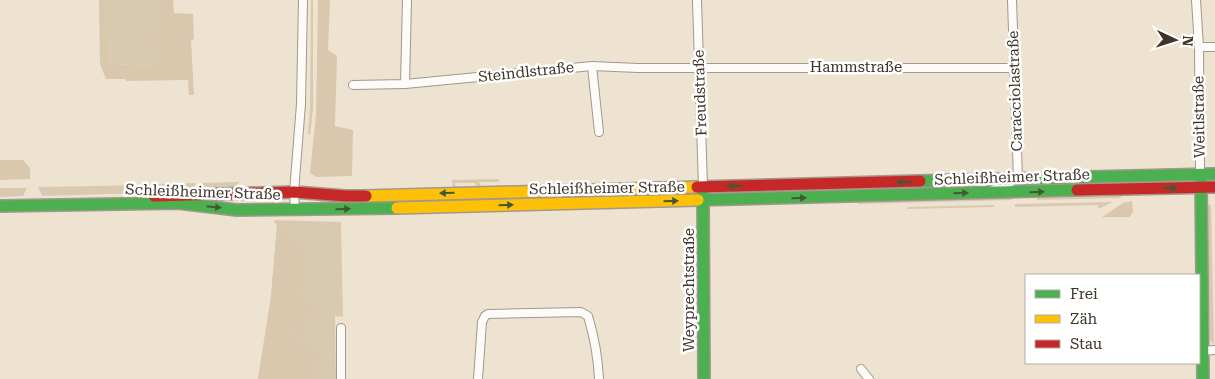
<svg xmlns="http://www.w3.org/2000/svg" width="1215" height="379" viewBox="0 0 1215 379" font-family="'Roboto Serif',serif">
	<rect width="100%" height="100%" fill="#eee2d1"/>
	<g fill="#d9c9b1">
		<polygon points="106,0 159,0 156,20 157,57 149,66 134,64 118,65 111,61 108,27 108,6"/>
		<polygon points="311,0 313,0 313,108 310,135 308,134 310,108"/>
		<polygon points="499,179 499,182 479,182 482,188 478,188 475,183 455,183 456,189 453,189 452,180"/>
		<polygon points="1140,180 1141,184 1020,187 1022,182"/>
		<polygon points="239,182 235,189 204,189 201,183"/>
		<polygon points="196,183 193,190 161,192 158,184"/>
		<polygon points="150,185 147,192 144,193 42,196 38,187"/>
		<polygon points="979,185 967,188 720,195 720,192"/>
		<polygon points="0,188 27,188 23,196 0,197"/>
		<polygon points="688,190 689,196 519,200 519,195"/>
		<polygon points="516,195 516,200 320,204 320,198"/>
		<polygon points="1122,196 1120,198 1037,200 1037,198"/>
		<polygon points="1012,198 1012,200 859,204 856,202"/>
		<polygon points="1113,202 1098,209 1098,205 1015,207 1015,204"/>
		<polygon points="1207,204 1211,205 1214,345 1210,340"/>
		<polygon points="994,205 994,207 907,209 907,207"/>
		<polygon points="274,220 341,222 343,317 335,316 336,379 258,379 271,297 277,226"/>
	</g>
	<g fill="#d9c8ad">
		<path d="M 99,0 L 106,0 L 108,6 L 108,27 L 111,61 L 119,65 L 134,64 L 149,66 C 158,58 159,49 153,39 L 156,36 L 156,20 L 159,0 L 173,0 L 174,13 L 193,14 L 194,39 L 191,40 L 194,95 L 189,95 L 188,80 L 126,81 L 125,79 L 106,79 L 100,64 Z"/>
		<polygon points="318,0 330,0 328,50 337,56 335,126 353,130 352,176 316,177 310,173 316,115"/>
		<polygon points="0,160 23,160 30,168 30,179 0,180"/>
		<polygon points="1132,201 1133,211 1130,217 1102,217 1123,203"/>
		<polygon points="274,220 303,248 304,279 301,294 312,306 307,315 309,335 301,336 291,323 291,334 296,344 306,341 314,352 320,354 310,379 258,379 271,297 277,226"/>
	</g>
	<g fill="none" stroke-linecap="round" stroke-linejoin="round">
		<defs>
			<g id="street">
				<polyline points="697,0 703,187"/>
				<polyline points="1196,0 1199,47 1200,174"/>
				<polyline points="1199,47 1215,47"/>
				<polyline points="592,66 599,132"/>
				<polyline points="405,84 407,0"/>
				<polyline points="353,85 405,84 592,66 638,68 1013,68"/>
				<polyline points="993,190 1018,179 1012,0"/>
				<polyline points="295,209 294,192 301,104 303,0"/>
				<polyline points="1199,351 1215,350"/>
				<polyline points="861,369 869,379"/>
				<polyline points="341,379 341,328"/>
				<path d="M 478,379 L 482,322 L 485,316 L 488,314 L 581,312 L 588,316 C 594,336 598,357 599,379"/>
			</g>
			<g id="fast">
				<polyline points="920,181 1215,174"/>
				<polyline points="1201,181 1203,379"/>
				<polyline points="703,194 704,379"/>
				<polyline points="698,200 1077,190"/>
				<polyline points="0,206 178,203 237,210 397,208"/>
			</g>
			<g id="slow">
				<polyline points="366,196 697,187"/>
				<polyline points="397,208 698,200"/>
			</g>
			<g id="jam">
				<polyline points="697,187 920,181"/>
				<polyline points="1077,190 1215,187"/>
				<polyline points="154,196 294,192 346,196 366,196"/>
			</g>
		</defs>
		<use href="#street" stroke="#a2988b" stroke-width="10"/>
		<use href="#fast" stroke="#a2988b" stroke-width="14"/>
		<use href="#slow" stroke="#a2988b" stroke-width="14"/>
		<use href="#jam" stroke="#a2988b" stroke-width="14"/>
		<use href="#street" stroke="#fcfbf8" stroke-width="8"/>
		<use href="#fast" stroke="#4caf50" stroke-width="11"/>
		<use href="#slow" stroke="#ffc107" stroke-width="11"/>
		<use href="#jam" stroke="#c62828" stroke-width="11"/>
	</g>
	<defs><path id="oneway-solid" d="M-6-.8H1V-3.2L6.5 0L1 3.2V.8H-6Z" transform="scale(1.25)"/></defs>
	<g fill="#425a34">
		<use href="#oneway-solid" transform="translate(904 182) rotate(179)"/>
		<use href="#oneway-solid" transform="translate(735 186) rotate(179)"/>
		<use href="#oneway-solid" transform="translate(1170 188)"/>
		<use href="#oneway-solid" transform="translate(1037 192) rotate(-1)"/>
		<use href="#oneway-solid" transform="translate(447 193) rotate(178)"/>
		<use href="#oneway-solid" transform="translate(961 193) rotate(-2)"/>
		<use href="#oneway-solid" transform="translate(799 198) rotate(-2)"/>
		<use href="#oneway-solid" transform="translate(671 201) rotate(-1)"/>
		<use href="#oneway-solid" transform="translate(506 205) rotate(-1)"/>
		<use href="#oneway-solid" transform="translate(214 207) rotate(6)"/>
		<use href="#oneway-solid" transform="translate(343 209) rotate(-1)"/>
	</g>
	<g text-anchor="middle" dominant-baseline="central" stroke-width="5" stroke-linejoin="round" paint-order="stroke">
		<g font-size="15" fill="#3e3528" stroke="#fff">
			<text x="856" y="67">Hammstraße</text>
			<text transform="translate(526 72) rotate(-6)">Steindlstraße</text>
			<text transform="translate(1015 91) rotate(-92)">Caracciolastraße</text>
			<text transform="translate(700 93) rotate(-92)">Freudstraße</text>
			<text transform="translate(1199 117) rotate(-91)">Weitlstraße</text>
			<text transform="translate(1012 177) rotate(-2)">Schleißheimer Straße</text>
			<text transform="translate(607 188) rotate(-1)">Schleißheimer Straße</text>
			<text transform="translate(203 192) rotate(2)">Schleißheimer Straße</text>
			<text transform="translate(689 290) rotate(-90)">Weyprechtstraße</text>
		</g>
	</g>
	<rect x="1025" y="274" width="175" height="90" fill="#ffffff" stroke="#b2aea9"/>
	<rect x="1035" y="290" width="25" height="8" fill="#4caf50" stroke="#b2aea9"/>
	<text x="1070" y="299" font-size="15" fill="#3e3528">Frei</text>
	<rect x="1035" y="315" width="25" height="8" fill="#ffc107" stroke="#b2aea9"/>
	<text x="1070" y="324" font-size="15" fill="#3e3528">Zäh</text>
	<rect x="1035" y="340" width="25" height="8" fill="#c62828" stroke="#b2aea9"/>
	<text x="1070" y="349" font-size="15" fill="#3e3528">Stau</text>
	<g transform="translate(1175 40) rotate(94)" stroke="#ffffff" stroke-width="4" paint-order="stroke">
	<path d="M0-4L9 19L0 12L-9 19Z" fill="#3e3528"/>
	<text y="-8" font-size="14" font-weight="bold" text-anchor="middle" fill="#3e3528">N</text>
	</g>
</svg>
